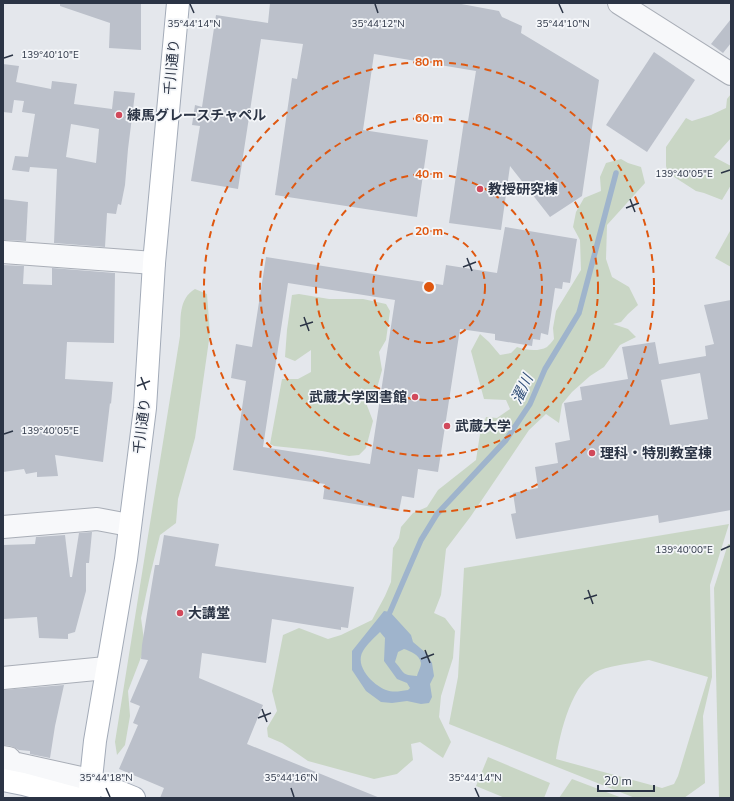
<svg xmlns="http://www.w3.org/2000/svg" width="734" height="801" viewBox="0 0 734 801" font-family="'Nunito Sans','Noto Sans JP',sans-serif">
	<rect width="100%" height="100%" fill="#e4e7ec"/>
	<g fill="#c9d6c5" fill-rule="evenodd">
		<polygon points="731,94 731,138 714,157 731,166 731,185 722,200 704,193 696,191 668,173 666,166 666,147 686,118 692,121 711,115 726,108 727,99"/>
		<path d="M 621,159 L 628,163 L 641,167 L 645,183 L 607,225 L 606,259 L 612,277 L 629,287 L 638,305 L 628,314 L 621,322 L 613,324 L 628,329 L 636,337 L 620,345 L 604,367 L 590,376 L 572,392 L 562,404 L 559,423 L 546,414 L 529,430 L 471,516 L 446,549 L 441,595 L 434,613 L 445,618 L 455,631 L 453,658 L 441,696 L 439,717 L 451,742 L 443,758 L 420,742 L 411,744 L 413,760 L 397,774 L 374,779 L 308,761 L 282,743 L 268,737 L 267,728 L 277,711 L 272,691 L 283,635 L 299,628 L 328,639 L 341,635 L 372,620 L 385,596 L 391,582 L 393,548 L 399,538 L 401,527 L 413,513 L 427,507 L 438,490 L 476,460 L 480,434 L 486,417 L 497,418 L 510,409 L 506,400 L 484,399 L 471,351 L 480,334 L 489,342 L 500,355 L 511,353 L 517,347 C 526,350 538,352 547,347 C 549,345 552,342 554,339 L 553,328 L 556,311 L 581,270 L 580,240 L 573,227 L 576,212 L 584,198 L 601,191 L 600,177 L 606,163 Z"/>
		<polygon points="730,231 731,232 731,267 715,258"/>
		<path d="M 195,289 L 207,294 L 210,333 L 195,438 L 178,499 L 176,523 L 160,535 L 150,576 L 141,618 L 145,647 L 128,691 L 130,716 L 125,745 L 117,755 L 115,742 L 180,336 C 181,319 178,299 195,289 Z"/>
		<polygon points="299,294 329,299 363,299 386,304 390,311 386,340 379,352 382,370 376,392 366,403 373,421 366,448 359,455 349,456 322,451 274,446 270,444 282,379 298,379 311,372 311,350 295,361 285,357 287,330 292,295"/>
		<path d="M 729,524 L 710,585 L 712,677 L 703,716 L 705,783 L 684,798 L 635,798 L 449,724 L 458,677 L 464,568 ZM 649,660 L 708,677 L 678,776 L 674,784 L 662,788 L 556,759 C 560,733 572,680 600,670 C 614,665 633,663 649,660 Z"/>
		<polygon points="728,544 731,544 731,798 719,798 714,588"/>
		<polygon points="488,757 550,783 544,798 505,798 476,786"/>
		<polygon points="572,779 622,798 559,798"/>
	</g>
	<path fill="#9fb4cc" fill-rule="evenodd" d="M 384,611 L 390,612 L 411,635 L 413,642 L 426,653 L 432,663 L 434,676 L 430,684 L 432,697 L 429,703 L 421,704 L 407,701 L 392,703 L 381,702 L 366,691 L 352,670 L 352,651 ZM 380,632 L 385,638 L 384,661 L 397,679 L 407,683 L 410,688 L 408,690 C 400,691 394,693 386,690 C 373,685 354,666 363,651 C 367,644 374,638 380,632 ZM 404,649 C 410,651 420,655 421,663 C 421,667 418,672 417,676 C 401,675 405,673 395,662 L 398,652 Z"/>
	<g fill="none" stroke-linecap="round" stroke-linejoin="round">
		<polyline stroke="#9fb4cc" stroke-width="5.5" points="390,612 421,540 437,514 506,440 530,404 545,369 579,313 616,173"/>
	</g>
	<g fill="#bbc0ca" fill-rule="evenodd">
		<polygon points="60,3 141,4 141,50 109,48 110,23 60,6"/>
		<polygon points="270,3 456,3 499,11 502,17 522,26 521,33 599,80 582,196 550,217 510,166 501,230 449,223 464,121 468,121 476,71 374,54 363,130 428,140 417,217 275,195 292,78 297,79 303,44 261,39 238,189 191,181 200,126 192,125 195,105 202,107 216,15 268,23"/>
		<polygon points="731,19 731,43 723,53 711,44"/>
		<polygon points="654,52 695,80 647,152 606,125"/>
		<path d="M 3,64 L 19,66 L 16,82 L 51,89 L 52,81 L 77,84 L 74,104 L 112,109 L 114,91 L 135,93 L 128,149 L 125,185 L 121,205 L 118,204 L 116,214 L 107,213 L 105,247 L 54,243 L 57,169 L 30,167 L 29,172 L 12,170 L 15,156 L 28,157 L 35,114 L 22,112 L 24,101 L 14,100 L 12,113 L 3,112 ZM 71,124 L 99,129 L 96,163 L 66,157 Z"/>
		<polygon points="3,199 28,202 26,241 3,240"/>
		<path d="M 505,227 L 577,239 L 570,283 L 563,282 L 562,289 L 555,288 L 548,335 L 541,333 L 540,340 L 533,339 L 532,346 L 495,340 L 495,334 L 460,329 L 438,472 L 418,469 L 414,498 L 402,496 L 399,511 L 323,499 L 325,484 L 233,470 L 246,381 L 231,378 L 236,344 L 252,347 L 266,257 L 443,285 L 446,265 L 497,273 ZM 288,283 L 395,300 L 370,464 L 263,447 Z"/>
		<polygon points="3,265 24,266 23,284 52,285 52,268 115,273 114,343 67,342 65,379 113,382 111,404 110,403 103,462 55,455 58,476 37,477 37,472 26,474 24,469 3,472"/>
		<path d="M 731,300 L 731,510 L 659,523 L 658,515 L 516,539 L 511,514 L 516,513 L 513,493 L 538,488 L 535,467 L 558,463 L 555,443 L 570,440 L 564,403 L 582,400 L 580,387 L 628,379 L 622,347 L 655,342 L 659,364 L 706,356 L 705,346 L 714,344 L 704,305 ZM 700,373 L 708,419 L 670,425 L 661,380 Z"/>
		<polygon points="92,532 89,563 86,563 86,591 75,632 68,634 68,639 39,638 37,617 3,619 3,545 35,544 36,537 65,535 70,577 72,577 79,533"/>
		<polygon points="164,535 219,544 215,566 354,587 348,628 341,627 341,630 272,619 266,663 202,653 199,678 263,705 247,744 380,798 160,798 164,788 119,769 138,725 133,723 140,706 130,702 148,660 141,659 142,645 155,565 159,565"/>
		<polygon points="64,685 55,726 50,758 30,754 30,751 19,750 11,746 3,745 3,690"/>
	</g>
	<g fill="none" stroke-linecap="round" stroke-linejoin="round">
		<defs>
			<g id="minor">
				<polyline points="619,3 731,74"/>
				<polyline points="3,252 154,263"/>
				<polyline points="3,527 97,519 129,525"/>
				<polyline points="3,678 106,668"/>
				<polyline points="3,757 9,758 13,763 90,780"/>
			</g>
			<g id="major">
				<polyline points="3,780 23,784 75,798"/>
				<polyline points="90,780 134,798"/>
				<polyline points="89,798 95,741 126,559 145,408 154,263 178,3"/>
			</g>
		</defs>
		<use href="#minor" stroke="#a9aeb7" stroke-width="24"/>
		<use href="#major" stroke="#a3abb8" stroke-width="24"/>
		<use href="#minor" stroke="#f7f8fa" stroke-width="22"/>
		<use href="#major" stroke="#fff" stroke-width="22"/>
	</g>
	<path fill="none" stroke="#2b3445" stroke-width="1.5" d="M 190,4 L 194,13M 375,4 L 378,13M 559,4 L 563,13M 4,58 L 13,55M 721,173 L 730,170M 630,199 L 635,212M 626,208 L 639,203M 467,258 L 472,271M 463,267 L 476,262M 304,317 L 309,331M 300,326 L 313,322M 141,377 L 146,390M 137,386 L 150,381M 4,434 L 13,431M 721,550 L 730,546M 588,590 L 593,604M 584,599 L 597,595M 425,650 L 430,663M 421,659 L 434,654M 262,709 L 267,722M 258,718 L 271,713M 106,788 L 110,797M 291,788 L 294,797M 475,788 L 479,797"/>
	<g fill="none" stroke="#df570f" stroke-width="2" stroke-dasharray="7 5">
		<circle cx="429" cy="287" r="56"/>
		<circle cx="429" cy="287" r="113"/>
		<circle cx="429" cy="287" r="169"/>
		<circle cx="429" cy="287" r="225"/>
	</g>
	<g fill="#d1495b" stroke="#f4f6f9" stroke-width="1.5">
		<circle cx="119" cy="115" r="4"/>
		<circle cx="480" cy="189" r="4"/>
		<circle cx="415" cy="397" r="4"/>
		<circle cx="447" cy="426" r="4"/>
		<circle cx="592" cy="453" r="4"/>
		<circle cx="180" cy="613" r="4"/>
	</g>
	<g text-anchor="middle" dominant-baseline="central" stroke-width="3.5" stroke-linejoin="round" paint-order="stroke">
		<g font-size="14" fill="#2b3445" stroke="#f4f6f9">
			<text transform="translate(172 67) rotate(-85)">千川通り</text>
			<text transform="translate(142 426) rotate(-83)">千川通り</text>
		</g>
		<g font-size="14" font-weight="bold" fill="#2b3445" stroke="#f4f6f9" text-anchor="start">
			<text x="127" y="115">練馬グレースチャペル</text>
			<text x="488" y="189">教授研究棟</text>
			<text x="407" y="397" text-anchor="end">武蔵大学図書館</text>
			<text x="455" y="426">武蔵大学</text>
			<text x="600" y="453">理科・特別教室棟</text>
			<text x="188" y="613">大講堂</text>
		</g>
		<g font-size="15" font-style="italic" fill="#34527a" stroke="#f4f6f9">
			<text transform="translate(522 389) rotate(-64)">濯川</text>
		</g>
	</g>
	<g font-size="10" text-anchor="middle" fill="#2b3445" stroke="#f4f6f9" stroke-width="3.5" stroke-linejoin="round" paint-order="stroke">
		<text x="194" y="27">35°44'14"N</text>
		<text x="378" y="27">35°44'12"N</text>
		<text x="563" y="27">35°44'10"N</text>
		<text x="50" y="58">139°40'10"E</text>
		<text x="684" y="177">139°40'05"E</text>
		<text x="50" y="434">139°40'05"E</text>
		<text x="684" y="553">139°40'00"E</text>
		<text x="106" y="781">35°44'18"N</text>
		<text x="291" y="781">35°44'16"N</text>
		<text x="475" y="781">35°44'14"N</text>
	</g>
	<circle cx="429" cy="287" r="6" fill="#df570f" stroke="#f4f6f9" stroke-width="2"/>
	<g font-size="12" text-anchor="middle" font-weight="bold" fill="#df570f" stroke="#f4f6f9" stroke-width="3.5" stroke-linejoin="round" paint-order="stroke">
		<text x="429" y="66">80 m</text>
		<text x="429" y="122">60 m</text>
		<text x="429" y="178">40 m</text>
		<text x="429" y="235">20 m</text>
	</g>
	<rect width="734" height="801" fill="none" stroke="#2b3445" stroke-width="8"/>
	<path d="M598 785v6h56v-6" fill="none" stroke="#2b3445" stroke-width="2"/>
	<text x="604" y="785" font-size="12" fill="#2b3445" stroke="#f4f6f9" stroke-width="3" paint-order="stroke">20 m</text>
</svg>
